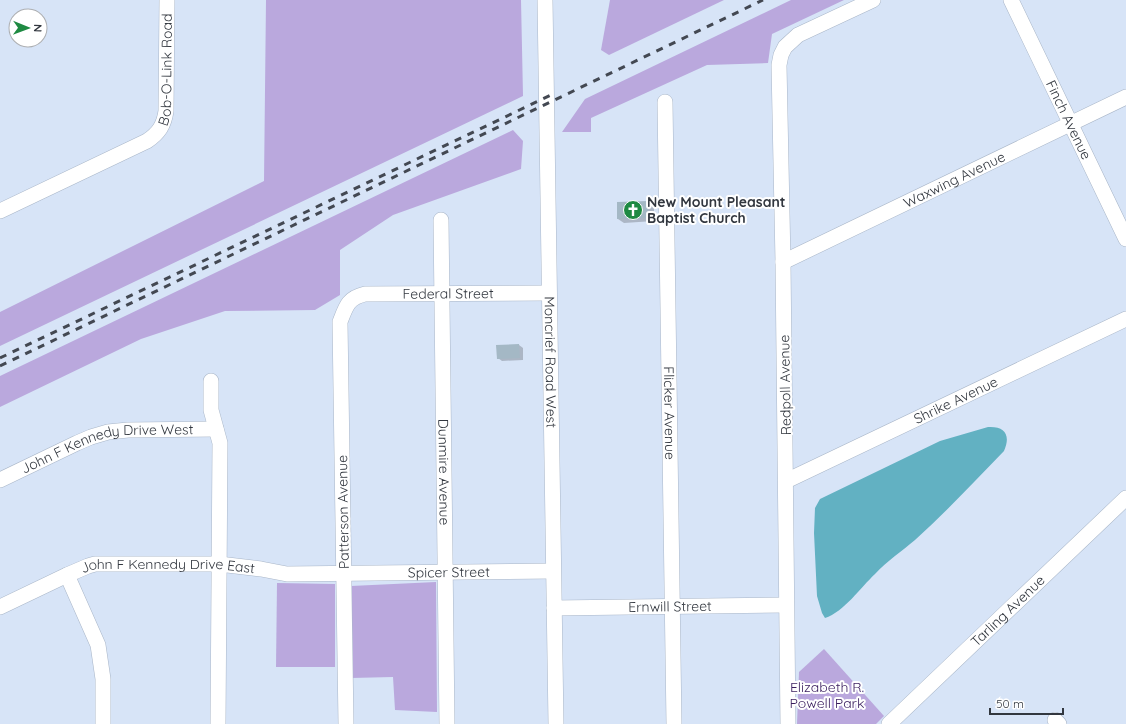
<svg xmlns="http://www.w3.org/2000/svg" width="1126" height="724" viewBox="0 0 1126 724" font-family="Quicksand,sans-serif">
	<rect width="100%" height="100%" fill="#d7e4f7"/>
	<g fill="#baa8dd">
		<polygon points="266,0 521,0 523,96 0,346 0,312 264,181"/>
		<polygon points="610,0 724,0 609,55 601,50"/>
		<polygon points="791,0 844,0 772,34 768,63 707,65 591,118 591,132 562,132 585,99"/>
		<polygon points="513,130 523,141 521,169 393,215 340,250 340,295 315,310 225,311 141,339 0,407 0,376"/>
		<polygon points="436,582 437,712 395,710 393,677 351,678 351,586"/>
		<polygon points="277,583 335,584 335,667 276,667"/>
		<polygon points="824,649 884,716 876,724 797,724 799,672"/>
	</g>
	<path fill="#62b1c2" d="M 988,427 C 1005,426 1011,435 1004,451 C 975,481 946,512 915,540 C 902,551 887,561 875,574 C 861,587 844,612 825,618 L 822,613 L 817,596 L 814,533 L 815,508 L 820,499 L 940,441 Z"/>
	<g fill="#0003">
		<polygon points="648,202 654,206 654,221 624,223 618,219"/>
		<polygon points="519,345 523,348 523,360 502,361 498,358 497,346"/>
	</g>
	<g fill="#a4b8c5">
		<polygon points="648,201 648,218 617,219 617,202"/>
		<polygon points="519,344 520,358 497,359 496,345"/>
	</g>
	<g fill="none" stroke-linecap="round" stroke-linejoin="round">
		<defs>
			<g id="minor">
				<path id="s1" d="M 545,0 L 556,724"/>
				<path id="s2" d="M 1011,0 L 1126,239"/>
				<path id="s3" d="M 665,102 L 674,724"/>
				<path id="s4" d="M 0,211 L 147,141 C 159,133 164,125 166,111 L 167,0"/>
				<path id="s5" d="M 441,220 L 447,724"/>
				<path id="s6" d="M 783,262 L 1126,97"/>
				<polyline points="211,381 211,410 220,443 218,724"/>
				<path id="s7" d="M 0,480 L 77,443 L 91,437 L 108,432 L 128,430 L 216,429"/>
				<path id="s8" d="M 786,481 L 1126,319"/>
				<polyline points="67,575 98,645 103,679 103,724"/>
				<path id="s9" d="M 0,607 L 67,575 L 88,566 L 95,564 L 219,564 L 261,569 L 287,574 L 553,571"/>
				<path id="s10" d="M 554,608 L 786,605"/>
				<polyline points="1055,720 1059,724"/>
				<path id="s11" d="M 346,724 L 340,322 C 346,306 348,298 365,294 L 549,293"/>
				<polyline points="788,724 783,262 779,65 781,55 785,47 798,35 873,0"/>
				<path id="s12" d="M 889,724 L 1126,498"/>
			</g>
		</defs>
		<use href="#minor" stroke="#a9b6c8" stroke-width="16"/>
		<use href="#minor" stroke="#fff" stroke-width="15"/>
		<g stroke="#434852" stroke-width="3" stroke-dasharray="7 7" stroke-linecap="butt">
			<polyline points="0,358 551,95"/>
			<polyline points="0,366 763,0"/>
		</g>
	</g>
	<defs>
		<symbol id="church-disc" viewBox="-11 -11 22 22"><circle r="9.5" fill="#1e8a42" stroke="#fff"/><path d="M-1.2-6h2.4v3.5h3.3v2.4h-3.3V6h-2.4V-.1h-3.3v-2.4h3.3Z" fill="#fff"/></symbol>
	</defs>
	<g fill-rule="evenodd">
		<use href="#church-disc" x="622" y="199" width="22" height="22"/>
	</g>
	<g text-anchor="middle" dominant-baseline="central" stroke-width="4" stroke-linejoin="round" paint-order="stroke">
		<g font-size="14" fill="#32373f" stroke="#fff">
			<text stroke="none"><textPath href="#s4" startOffset="241">Bob-O-Link Road</textPath></text>
			<text stroke="none"><textPath href="#s2" startOffset="133">Finch Avenue</textPath></text>
			<text stroke="none"><textPath href="#s6" startOffset="190">Waxwing Avenue</textPath></text>
			<text stroke="none"><textPath href="#s11" startOffset="525">Federal Street</textPath></text>
			<text stroke="none"><textPath href="#s1" startOffset="362">Moncrief Road West</textPath></text>
			<text transform="translate(785 385) rotate(-91)">Redpoll Avenue</text>
			<text stroke="none"><textPath href="#s8" startOffset="188">Shrike Avenue</textPath></text>
			<text stroke="none"><textPath href="#s3" startOffset="311">Flicker Avenue</textPath></text>
			<text stroke="none"><textPath href="#s7" startOffset="114">John F Kennedy Drive West</textPath></text>
			<text stroke="none"><textPath href="#s5" startOffset="252">Dunmire Avenue</textPath></text>
			<text transform="translate(343 512) rotate(-91)">Patterson Avenue</text>
			<text stroke="none"><textPath href="#s9" startOffset="177">John F Kennedy Drive East</textPath></text>
			<text stroke="none"><textPath href="#s9" startOffset="459">Spicer Street</textPath></text>
			<text stroke="none"><textPath href="#s10" startOffset="116">Ernwill Street</textPath></text>
			<text stroke="none"><textPath href="#s12" startOffset="164">Tarling Avenue</textPath></text>
		</g>
		<g font-size="14" font-weight="bold" fill="#32373f" stroke="#fff" text-anchor="start">
			<text x="647" y="202">New Mount Pleasant<tspan x="647" dy="16">Baptist Church</tspan></text>
		</g>
		<g font-size="14" fill="#381c5d" stroke="#fff">
			<text x="827" y="687">Elizabeth R.<tspan x="827" dy="16">Powell Park</tspan></text>
		</g>
	</g>
	<g transform="translate(28 28) rotate(91)"><circle r="19" fill="#ffffff" stroke="#adafb2"/>
	<path d="M0-3L7 15L0 10L-7 15Z" fill="#1e8a42"/>
	<text y="-6" font-size="11" font-weight="bold" text-anchor="middle" fill="#32373f">N</text>
	</g>
	<path d="M990 708v6h73v-6" fill="none" stroke="#32373f" stroke-width="2"/>
	<text x="996" y="708" font-size="12" fill="#32373f" stroke="#ffffff" stroke-width="3" paint-order="stroke">50 m</text>
</svg>
